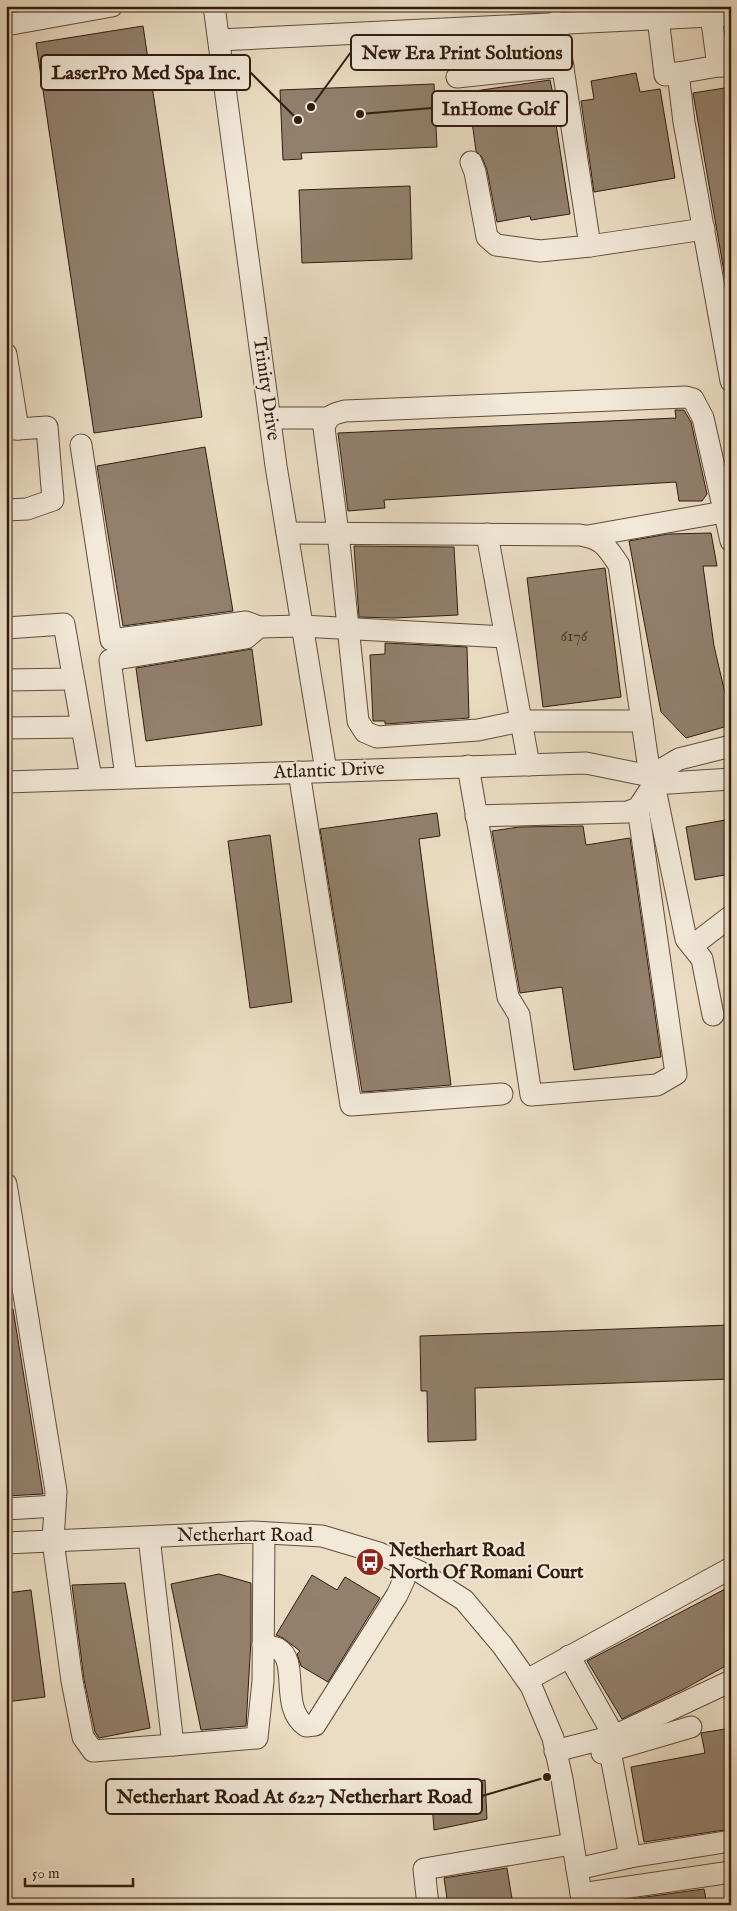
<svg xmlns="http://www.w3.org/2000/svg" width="737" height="1911" viewBox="0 0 737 1911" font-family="'IM FELL English',serif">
	<rect width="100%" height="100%" fill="#ebddc4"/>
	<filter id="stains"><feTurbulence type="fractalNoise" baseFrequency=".004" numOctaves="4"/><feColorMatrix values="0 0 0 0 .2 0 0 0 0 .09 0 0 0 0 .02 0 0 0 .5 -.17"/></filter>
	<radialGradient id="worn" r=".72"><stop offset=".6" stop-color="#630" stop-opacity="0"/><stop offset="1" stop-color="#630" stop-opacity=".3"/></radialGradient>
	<g fill="#92806d" stroke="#321c0f">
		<polygon points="143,26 202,417 94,433 36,43"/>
		<polygon points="636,73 640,92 660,89 675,178 594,192 581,101 594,99 591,81"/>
		<polygon points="550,80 558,118 555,118 570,214 531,220 530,216 497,222 487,170 482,157 476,151 468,92"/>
		<polygon points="434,84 437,147 301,153 302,159 283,160 280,90"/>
		<polygon points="731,87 731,289 727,289 693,93"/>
		<polygon points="410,186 412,259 302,263 299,190"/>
		<polygon points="675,410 684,410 691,422 707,494 702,501 679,501 676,482 384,500 385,508 348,511 338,433 676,418"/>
		<polygon points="205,447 233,611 123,626 97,466"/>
		<polygon points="711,533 717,566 703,566 714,646 728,706 731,706 731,725 686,738 661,712 629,541 668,534"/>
		<polygon points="354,546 454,547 458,615 394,618 359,617"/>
		<polygon points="605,568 621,697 543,707 527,578"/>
		<polygon points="385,643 467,647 469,718 385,724 385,721 373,721 370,655 385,654"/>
		<polygon points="252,649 262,725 146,741 136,668"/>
		<polygon points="437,813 440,836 419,839 451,1085 362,1092 320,829"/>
		<polygon points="731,819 731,874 695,880 686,827"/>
		<polygon points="583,826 586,845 630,838 661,1057 574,1070 562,987 520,993 492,831 519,827"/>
		<polygon points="270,835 292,1002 250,1008 228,841"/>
		<polygon points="6,1309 13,1309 43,1494 6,1496"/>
		<polygon points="731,1325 731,1379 475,1388 476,1440 428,1442 427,1391 421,1391 420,1336"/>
		<polygon points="219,1574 251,1583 251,1640 246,1726 201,1730 171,1584"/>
		<polygon points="312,1575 337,1590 345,1577 380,1598 328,1682 301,1666 297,1654 300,1651 283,1638 276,1635"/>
		<polygon points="125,1583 150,1728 99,1738 95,1732 84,1679 72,1585"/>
		<polygon points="731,1586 731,1663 684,1689 622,1719 587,1661"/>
		<polygon points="31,1590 45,1697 6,1702 6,1593"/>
		<polygon points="731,1728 731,1829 644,1842 631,1767 705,1753 701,1733"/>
		<polygon points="485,1780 487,1819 434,1830 431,1789"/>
		<polygon points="507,1868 513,1905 448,1905 444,1878"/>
		<polygon points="704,1889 707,1905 624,1905 624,1900"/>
	</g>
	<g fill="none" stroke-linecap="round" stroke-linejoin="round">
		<defs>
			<g id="minor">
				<polyline points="214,6 276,466 326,771"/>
				<polyline points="711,15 718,66"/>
				<polyline points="658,18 665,75 678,73"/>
				<polyline points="6,25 112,6"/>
				<polyline points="219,40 731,15"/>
				<polyline points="731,66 718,66 678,73 684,122 731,381"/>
				<polyline points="457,77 563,66"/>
				<polyline points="471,162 475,172 487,237 496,245 540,251 590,246 556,22"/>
				<polyline points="590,246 704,229"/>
				<polyline points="6,354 18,429 6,429"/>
				<polyline points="270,418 327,418"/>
				<polyline points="81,445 111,640 246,622 259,627"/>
				<polyline points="6,510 27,509 53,500 47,427 18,429"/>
				<path d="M 287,533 L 580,535 C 603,539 606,546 619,565 L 650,776 L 654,784 L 686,939 L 702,959 L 713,1015"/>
				<polyline points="487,534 529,765"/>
				<polyline points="588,536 724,512"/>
				<polyline points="6,628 64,624 91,778"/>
				<polyline points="6,680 72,679"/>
				<path d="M 642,721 L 521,721 L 478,730 L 377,737 L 365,732 L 358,721 L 338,533 L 324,428 C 328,415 333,414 345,411 L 686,397 L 693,399 L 703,418 L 731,541"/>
				<polyline points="6,728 81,727"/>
				<polyline points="468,766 508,997 519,1015 531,1095 657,1085 676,1074 638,808"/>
				<polyline points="299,772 351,1105 502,1094"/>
				<polyline points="650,776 679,759 731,746"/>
				<polyline points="126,777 110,660 246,638 259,627 302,626 505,637"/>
				<polyline points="6,782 586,763 650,776"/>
				<polyline points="476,816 628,812 638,808 654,784 731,779"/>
				<polyline points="692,946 731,916"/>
				<polyline points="6,1184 56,1491 53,1541 72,1681 83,1737 93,1751 173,1745 149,1537"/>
				<polyline points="6,1509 55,1506"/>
				<polyline points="6,1543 252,1532 322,1536 379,1553 420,1572 464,1600 502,1645 531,1686 553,1738 562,1779 583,1905"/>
				<path d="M 263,1645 C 268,1646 274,1647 278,1649 C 300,1661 279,1708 306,1726 L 315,1725 L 397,1595 L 404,1580 L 405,1565"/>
				<polyline points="569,1656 614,1736"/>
				<polyline points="527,1680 731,1568"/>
				<polyline points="173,1745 257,1738 263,1681 264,1533"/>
				<polyline points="555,1751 614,1736 731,1681"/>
				<polyline points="610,1751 630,1857"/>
				<polyline points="602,1753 691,1727"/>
				<polyline points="577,1869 630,1857 731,1841"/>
				<polyline points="581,1894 731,1872"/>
				<polyline points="428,1905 424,1869 572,1844"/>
			</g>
		</defs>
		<use href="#minor" stroke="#604c3c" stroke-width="23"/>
		<use href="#minor" stroke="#f2e9d9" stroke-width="21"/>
	</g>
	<defs>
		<symbol id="bus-disc" viewBox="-11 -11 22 22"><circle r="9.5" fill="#8f2418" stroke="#f2e9d9"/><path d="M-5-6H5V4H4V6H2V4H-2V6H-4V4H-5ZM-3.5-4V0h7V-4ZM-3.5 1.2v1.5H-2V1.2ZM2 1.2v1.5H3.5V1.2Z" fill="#fff"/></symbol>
	</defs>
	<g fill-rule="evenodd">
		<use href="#bus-disc" x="354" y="1546" width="32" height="32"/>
	</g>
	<g text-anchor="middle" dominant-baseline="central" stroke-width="4" stroke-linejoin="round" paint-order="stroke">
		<g font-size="16" fill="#4a3526">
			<text x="574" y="637">6176</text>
		</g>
		<g font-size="19" fill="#321c0f" stroke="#f2e9d9">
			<text transform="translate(266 389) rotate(82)">Trinity Drive</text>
			<text transform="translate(329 771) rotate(-2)">Atlantic Drive</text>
			<text x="245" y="1536">Netherhart Road</text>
		</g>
		<g font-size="19" font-weight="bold" fill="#321c0f" stroke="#f2e9d9" text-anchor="start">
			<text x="389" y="1551">Netherhart Road<tspan x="389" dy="22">North Of Romani Court</tspan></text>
		</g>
	</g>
	<path fill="none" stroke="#321c0f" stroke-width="2" d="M311 107L351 52M298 120L250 72M360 114L432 108M547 1777L482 1796"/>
	<g fill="#321c0f" stroke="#f2e9d9" stroke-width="2">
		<circle cx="311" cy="107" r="5"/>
		<circle cx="298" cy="120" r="5"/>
		<circle cx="360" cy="114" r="5"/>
		<circle cx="547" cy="1777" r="5"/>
	</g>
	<g fill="#f2e9d9" stroke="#321c0f" stroke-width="2">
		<rect x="351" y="35" width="221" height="35" rx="5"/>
		<rect x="41" y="55" width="209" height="35" rx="5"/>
		<rect x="432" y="91" width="135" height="35" rx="5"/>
		<rect x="106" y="1779" width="376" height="35" rx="5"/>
	</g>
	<g font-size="20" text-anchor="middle" font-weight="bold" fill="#321c0f">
		<text x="462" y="59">New Era Print Solutions</text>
		<text x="146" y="79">LaserPro Med Spa Inc.</text>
		<text x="499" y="115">InHome Golf</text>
		<text x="294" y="1803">Netherhart Road At 6227 Netherhart Road</text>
	</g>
	<rect width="737" height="1911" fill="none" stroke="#ebddc4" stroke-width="25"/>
	<rect x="8" y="8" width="722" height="1896" fill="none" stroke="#321c0f" stroke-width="2.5"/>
	<rect x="12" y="12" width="712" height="1886" fill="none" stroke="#321c0f"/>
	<path d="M25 1878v8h108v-8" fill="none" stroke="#321c0f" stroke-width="2.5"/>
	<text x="32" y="1878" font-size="15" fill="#321c0f" stroke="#f2e9d9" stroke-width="4" paint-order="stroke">50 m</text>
	<rect width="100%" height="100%" filter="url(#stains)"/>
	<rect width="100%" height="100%" fill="url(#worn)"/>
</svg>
